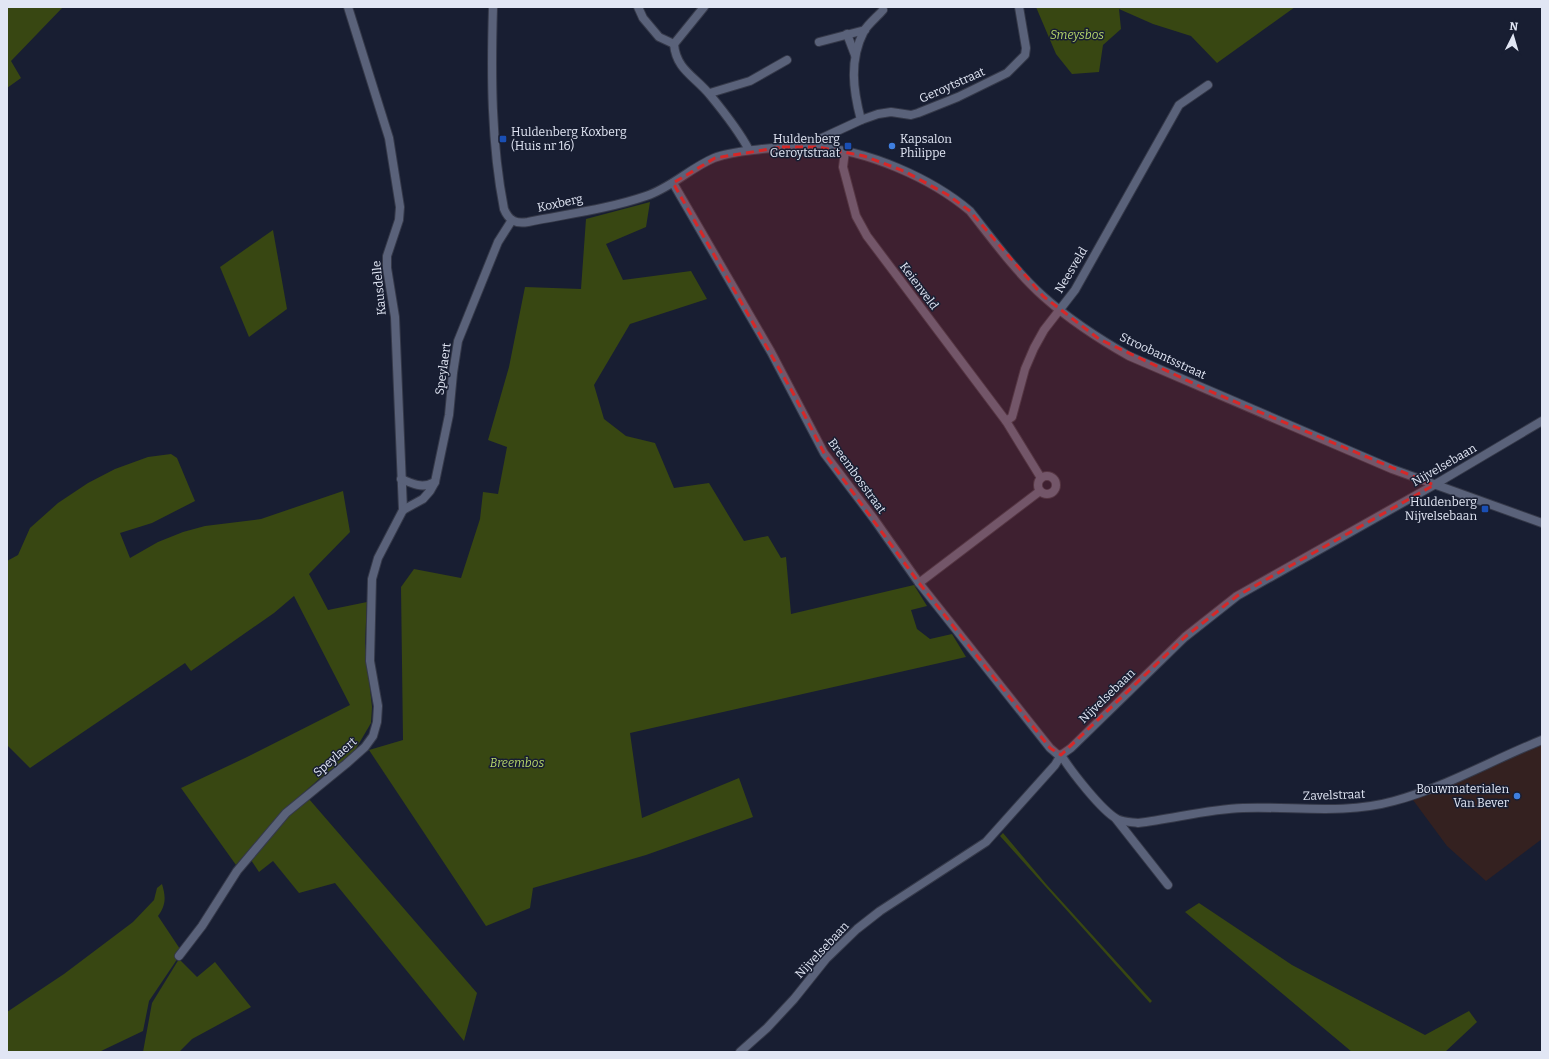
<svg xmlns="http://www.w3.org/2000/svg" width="1549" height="1059" viewBox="0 0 1549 1059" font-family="Bitter,serif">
	<rect width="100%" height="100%" fill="#181e32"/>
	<polygon fill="#342120" points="1542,743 1542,839 1486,881 1447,846 1413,800"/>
	<g fill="#384712">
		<polygon points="7,7 63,7 11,61 21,78 7,88"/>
		<polygon points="1036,7 1295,7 1217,63 1191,36 1153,24 1119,9 1121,29 1103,45 1099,72 1072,74 1056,54"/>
		<polygon points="650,202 646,227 606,244 623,280 691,271 707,299 630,324 594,385 604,419 626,436 655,443 674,488 709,483 744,541 768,536 781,558 786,557 791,614 914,585 927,606 911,610 917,629 930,639 952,634 966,657 630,733 642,818 739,778 753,817 646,855 533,888 530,908 486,926 369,750 403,740 401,587 414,569 461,578 480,519 483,492 498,494 507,447 488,440 509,367 525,287 581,289 586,219"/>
		<polygon points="273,230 287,309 249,337 220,267"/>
		<polygon points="171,454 177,458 195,501 152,523 120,533 130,558 158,542 183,532 205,526 261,519 343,491 350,532 309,574 328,610 367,602 365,643 372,707 371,723 354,752 319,779 283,811 236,865 181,788 245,758 350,705 294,596 274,613 191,671 185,663 30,768 7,745 7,561 18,555 30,528 58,503 88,483 115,469 148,457"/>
		<polygon points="309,799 477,993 464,1041 335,883 299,893 273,861 259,872 249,857 268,834"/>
		<polygon points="1003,833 1046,884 1152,1001 1150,1003 1000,836"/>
		<path d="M 162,884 C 166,897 166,905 158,916 L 182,952 L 149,1001 L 143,1031 L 99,1052 L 7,1052 L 7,1012 L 64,974 L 133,922 L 154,900 L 157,888 Z"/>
		<polygon points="1199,903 1292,965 1425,1035 1469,1011 1477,1022 1445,1052 1352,1052 1185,912"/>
		<polygon points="179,959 197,977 215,962 251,1007 192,1039 179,1052 143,1052 152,1003"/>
	</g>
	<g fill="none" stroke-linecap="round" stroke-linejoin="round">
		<defs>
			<g id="minor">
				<polyline points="348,7 389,138 400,207 399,220 387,256 387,268 395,317 403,510"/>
				<path d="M 493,7 C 491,74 491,143 504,209 C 509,221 516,224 528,222 C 567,214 608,209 646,196 C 671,188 690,168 714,158 C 729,152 746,151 762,149 C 780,147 797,146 816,147 C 867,150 931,178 970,211 C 993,240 1016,272 1044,297 C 1070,320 1099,339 1129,356 L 1392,469 L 1542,523"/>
				<polyline points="638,7 643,18 659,37 674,44"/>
				<polyline points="847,34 855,55"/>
				<polyline points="819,42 865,30"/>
				<path d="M 674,44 C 676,70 696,77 710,95 C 724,112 739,131 749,150"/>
				<polyline points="674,44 704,7"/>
				<polyline points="710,93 750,81 787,60"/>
				<path d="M 861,120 C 853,90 849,60 864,31 C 868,24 877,17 883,10"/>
				<polyline points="818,147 822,138 861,120 878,114 891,112 911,115 918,113 958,97 1007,73 1025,55 1026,48 1019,7"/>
				<polyline points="845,151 843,167 856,216 867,236 1006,421 1041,478"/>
				<polyline points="673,183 771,352 824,453 874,519 919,583 1050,748 1057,754 1061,755"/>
				<polyline points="1006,421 1012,417 1025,369 1034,348 1044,330 1075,290 1179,105 1208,85"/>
				<circle cx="1047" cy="485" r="9"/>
				<polyline points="435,482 449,415 453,373 458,341 498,242 512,220"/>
				<polyline points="919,583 1040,491"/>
				<path d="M 1061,755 C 1071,771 1101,810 1117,819 C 1123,822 1131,822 1138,823 C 1173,819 1208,809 1243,808 C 1293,806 1344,815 1394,801 C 1446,787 1492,760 1542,740"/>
				<polyline points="1116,819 1168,885"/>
				<path d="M 179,956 L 202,926 L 237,871 L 286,813 L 346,764 L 365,747 L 373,736 L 377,722 L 378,706 L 370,661 L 372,579 L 378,558 L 403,510 L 423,499 L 430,491 L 435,482 C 422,489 414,484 401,479"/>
				<polyline points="740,1052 767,1028 794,999 826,959 857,929 880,911 986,842 1055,765 1061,755 1071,748 1185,637 1237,596 1434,485 1542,421"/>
			</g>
		</defs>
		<use href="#minor" stroke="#353949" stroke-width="10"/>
		<use href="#minor" stroke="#5a627a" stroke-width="8"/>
	</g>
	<path fill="#d62828" fill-opacity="0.2" stroke="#d62828" stroke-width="3" stroke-dasharray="8 5" stroke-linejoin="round" d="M 782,147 L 818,147 L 864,156 L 904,171 L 948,195 L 970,211 L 1043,296 L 1099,339 L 1212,392 L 1434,485 L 1237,596 L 1185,637 L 1061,755 L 1050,748 L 919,583 L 824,453 L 793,393 L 673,183 L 715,158 Z"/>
	<g fill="#1a4fb4" stroke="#181e32" stroke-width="1.5">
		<rect x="499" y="135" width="8" height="8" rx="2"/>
		<rect x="844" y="142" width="8" height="8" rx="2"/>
		<rect x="1481" y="505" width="8" height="8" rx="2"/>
	</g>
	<g fill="#3f7fe0" stroke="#181e32" stroke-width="1.5">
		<circle cx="892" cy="146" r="4"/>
		<circle cx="1517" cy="796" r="4"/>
	</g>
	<g text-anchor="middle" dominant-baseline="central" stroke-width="3" stroke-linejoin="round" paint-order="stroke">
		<g font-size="12" font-style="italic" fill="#b5d569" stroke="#181e32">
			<text x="1077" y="35">Smeysbos</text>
			<text x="517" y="763">Breembos</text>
		</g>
		<g font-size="12" fill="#e1e6f4" stroke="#181e32">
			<text transform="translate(952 85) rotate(-24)">Geroytstraat</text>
			<text transform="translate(560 203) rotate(-12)">Koxberg</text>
			<text transform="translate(1071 270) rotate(-59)">Neesveld</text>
			<text transform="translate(919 286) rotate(53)">Keienveld</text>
			<text transform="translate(379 288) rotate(-96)">Kausdelle</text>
			<text transform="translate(1163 356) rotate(25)">Stroobantsstraat</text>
			<text transform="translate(443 369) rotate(-82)">Speylaert</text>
			<text transform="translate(1444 465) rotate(-30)">Nijvelsebaan</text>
			<text transform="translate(857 476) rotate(54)">Breembosstraat</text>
			<text transform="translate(1107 696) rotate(-44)">Nijvelsebaan</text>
			<text transform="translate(335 757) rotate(-41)">Speylaert</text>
			<text transform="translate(1334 795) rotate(-2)">Zavelstraat</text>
			<text transform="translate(822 950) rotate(-47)">Nijvelsebaan</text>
		</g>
		<g font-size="12" fill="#e1e6f4" stroke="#181e32" text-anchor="end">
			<text x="511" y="132" text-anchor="start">Huldenberg Koxberg<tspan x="511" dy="14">(Huis nr 16)</tspan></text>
			<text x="840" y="139">Huldenberg<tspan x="840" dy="14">Geroytstraat</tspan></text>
			<text x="900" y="139" text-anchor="start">Kapsalon<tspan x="900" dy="14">Philippe</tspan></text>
			<text x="1477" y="502">Huldenberg<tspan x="1477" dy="14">Nijvelsebaan</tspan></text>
			<text x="1509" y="789">Bouwmaterialen<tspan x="1509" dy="14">Van Bever</tspan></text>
		</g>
	</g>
	<rect width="1549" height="1059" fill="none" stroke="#e1e6f4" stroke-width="16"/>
	<g transform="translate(1513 36) rotate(5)" stroke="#181e32" stroke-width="3" paint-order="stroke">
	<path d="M0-3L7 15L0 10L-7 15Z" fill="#e1e6f4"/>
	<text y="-6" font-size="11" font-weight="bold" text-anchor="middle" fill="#e1e6f4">N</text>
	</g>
</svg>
